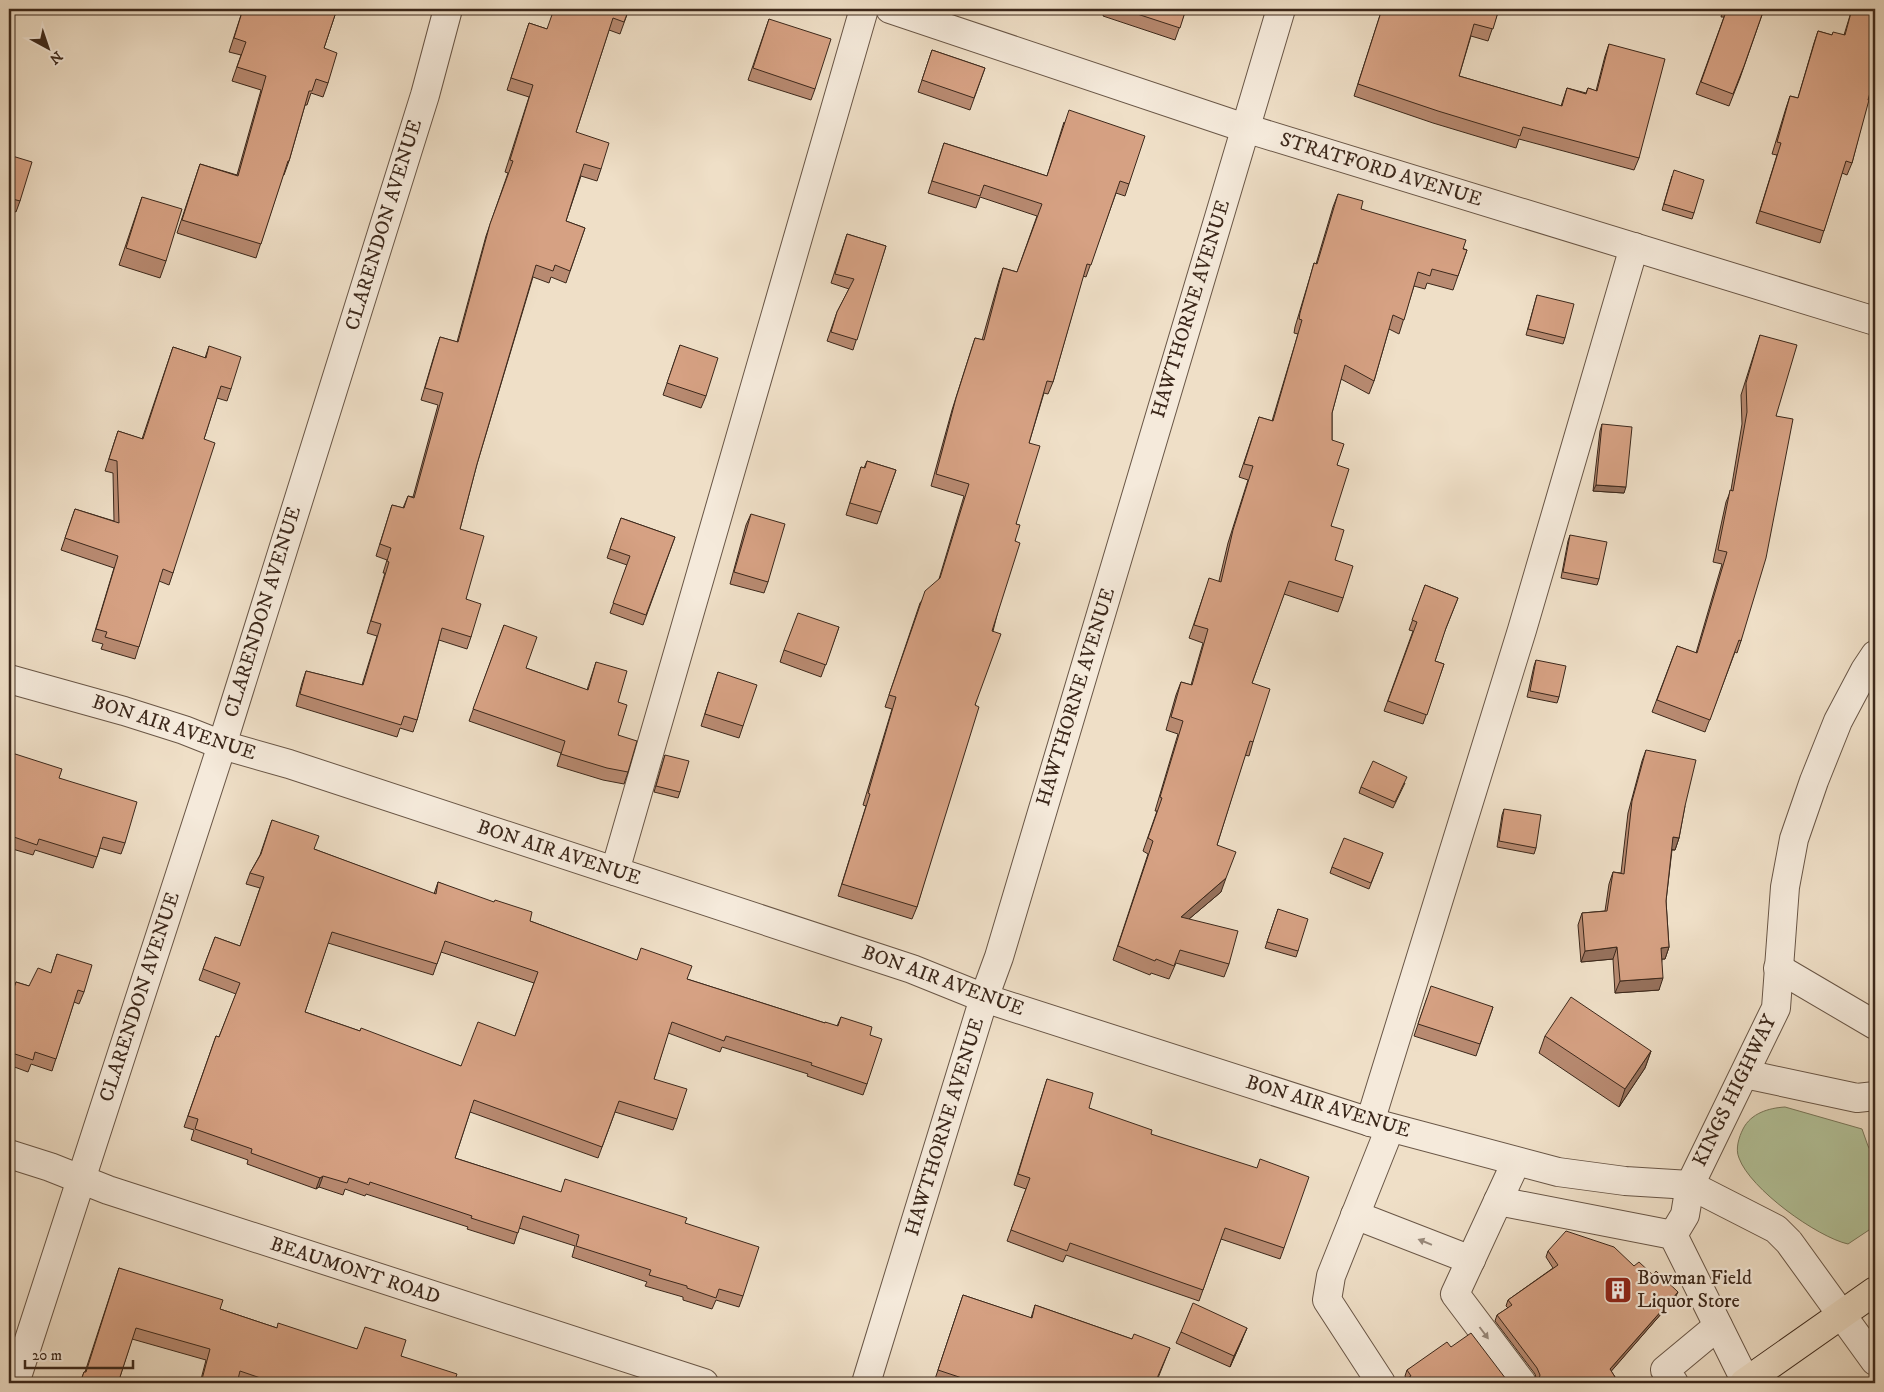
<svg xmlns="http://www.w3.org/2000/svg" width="1884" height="1392" viewBox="0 0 1884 1392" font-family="'IM FELL DW Pica',serif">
	<rect width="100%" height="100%" fill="#efdfc7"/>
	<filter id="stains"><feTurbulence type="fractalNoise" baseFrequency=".004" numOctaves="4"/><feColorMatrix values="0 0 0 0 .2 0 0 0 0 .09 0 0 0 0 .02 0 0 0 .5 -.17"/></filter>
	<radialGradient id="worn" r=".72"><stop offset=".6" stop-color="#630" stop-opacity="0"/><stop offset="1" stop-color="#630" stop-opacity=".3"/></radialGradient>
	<path fill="#b3c39a" stroke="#78765a" d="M 1785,1107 L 1862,1129 L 1868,1146 L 1875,1159 L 1875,1226 L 1848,1244 C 1817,1237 1750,1189 1739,1158 C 1735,1149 1739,1137 1743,1129 C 1751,1113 1769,1108 1785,1107 Z"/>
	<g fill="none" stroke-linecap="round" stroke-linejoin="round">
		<defs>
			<g id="minor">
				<polyline points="890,9 1245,128 1875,321"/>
				<polyline points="9,679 124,711 184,730 222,745 289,764 912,969 984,998 1370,1122 1558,1172 1625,1181 1690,1185 1776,1229 1789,1242 1875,1361"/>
				<polyline points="615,871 864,9"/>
				<polyline points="1778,968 1875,1025"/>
				<polyline points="1745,1074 1857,1098 1875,1096"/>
				<polyline points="1370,1122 1522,630 1634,247"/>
				<polyline points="9,1154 50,1167 108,1190 704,1383"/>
				<polyline points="1516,1162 1455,1294 1522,1383"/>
				<polyline points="1498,1201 1673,1235"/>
				<polyline points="1355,1215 1471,1260"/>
				<polyline points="1673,1235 1685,1215 1690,1185 1776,1008 1785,887 1794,839 1814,781 1838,721 1865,670 1875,655"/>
				<polyline points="1673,1235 1746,1382"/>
				<polyline points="15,1383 222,745 425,95 448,9"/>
				<polyline points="866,1383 984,998 999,957 1281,9"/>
				<polyline points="1381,1383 1327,1300 1331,1276 1390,1128"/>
				<polyline points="1674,1383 1665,1370 1718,1326"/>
			</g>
			<polyline id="major" points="1744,1383 1875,1291"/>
		</defs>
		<use href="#minor" stroke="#695646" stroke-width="30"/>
		<use href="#major" stroke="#3c281b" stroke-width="30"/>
		<use href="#minor" stroke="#f5eadb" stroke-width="28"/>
		<use href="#major" stroke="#efdfc7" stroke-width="28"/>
	</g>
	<g fill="#b88a71" stroke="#3c281b" fill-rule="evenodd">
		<polygon points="243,9 256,13 257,9 337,9 324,48 328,83 323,97 311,93 307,105 305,105 289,161 284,175 283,175 256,258 177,233 200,164 237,175 261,90 232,81 241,55 229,52"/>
		<polygon points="629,9 620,34 609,30 576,132 601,169 597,181 581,176 566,221 585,228 566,283 551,277 549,283 533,277 477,464 460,529 466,599 471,637 467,649 439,640 417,720 413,732 400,728 397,737 296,706 302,683 306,671 362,685 377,636 367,633 385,573 383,573 387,560 376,556 392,505 403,508 408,496 413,497 438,405 421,400 436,349 440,337 457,342 486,236 508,173 505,172 529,97 507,90 529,23 547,29"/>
		<polygon points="1105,9 1186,9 1175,40 1103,16"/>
		<polygon points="1382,9 1499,9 1488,41 1471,36 1459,76 1561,106 1567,88 1586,93 1588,88 1596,91 1605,56 1609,44 1639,158 1634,170 1519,139 1516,148 1433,123 1354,96"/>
		<polygon points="1723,9 1764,9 1740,78 1729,106 1696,94 1724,17 1721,17"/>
		<polygon points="1852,9 1875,9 1868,100 1852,163 1847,175 1842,173 1820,243 1756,223 1777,155 1772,154 1786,108 1790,96 1798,98 1814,43 1818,31 1832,35 1844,35"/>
		<polygon points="769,19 815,89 811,100 748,80"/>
		<polygon points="932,50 985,68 970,110 918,92"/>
		<polygon points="1064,122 1129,184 1125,196 1116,193 1086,277 1083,276 1053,382 1048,394 1044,393 1029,443 1016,524 1015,541 975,705 917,907 912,919 838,896 866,806 863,805 892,709 885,707 920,603 939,579 964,496 931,486 952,410 975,338 982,340 999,280 1003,268 1017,272 1037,216 980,197 976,208 928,193 944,143 1047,176"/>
		<polygon points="9,155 20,201 16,212 9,209"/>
		<polygon points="1672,176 1694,213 1692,219 1662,210"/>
		<polygon points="1338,194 1361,209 1467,250 1453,290 1427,283 1425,289 1414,286 1399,334 1389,329 1374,381 1369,394 1341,379 1332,413 1332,440 1337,465 1331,526 1335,560 1343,598 1338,612 1284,594 1252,683 1253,742 1249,756 1245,755 1217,845 1221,892 1189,919 1229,964 1224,977 1176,963 1169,979 1151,973 1150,975 1113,960 1148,854 1143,851 1157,811 1155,811 1178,734 1166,730 1176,695 1181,682 1191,685 1203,643 1189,638 1205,591 1219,581 1228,543 1248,480 1239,477 1259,417 1272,421 1298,334 1294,333 1295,327 1310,277 1314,263 1316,264 1333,207"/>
		<polygon points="142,197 166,261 160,278 119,265"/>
		<polygon points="847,234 886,246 853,350 827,341 837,312 849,289 831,283"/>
		<polygon points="1537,295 1565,338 1563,344 1526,335"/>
		<polygon points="1760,335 1776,416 1741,641 1737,653 1735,652 1705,732 1652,712 1677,646 1696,653 1722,564 1713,562 1726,502 1731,490 1742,424 1741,395"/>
		<polygon points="680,345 706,396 701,408 663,395"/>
		<polygon points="209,346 231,389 227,401 217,398 204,439 173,573 169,585 159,581 135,659 101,649 103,644 92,641 114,568 61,550 75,509 114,521 113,473 105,471 114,443 118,431 142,439 173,347 205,358"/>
		<polygon points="1602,424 1624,493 1593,491 1600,431"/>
		<polygon points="867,461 896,470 877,524 846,515 861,467 864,468"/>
		<polygon points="751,514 768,582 764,593 730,584 746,525"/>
		<polygon points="621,518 675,537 643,625 610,613 627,565 607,558"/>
		<polygon points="1570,535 1599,579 1597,585 1561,578 1568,541"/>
		<polygon points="1425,585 1458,598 1444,633 1435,661 1444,664 1423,724 1384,711 1413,631 1409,630"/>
		<polygon points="504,625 526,668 587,690 596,662 618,702 618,735 628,772 624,784 603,780 557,766 561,753 469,721"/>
		<polygon points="839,627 821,677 780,662 784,650"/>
		<polygon points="1536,660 1559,697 1557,703 1527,697 1534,666"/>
		<polygon points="718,672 743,726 739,738 701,726"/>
		<polygon points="1646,750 1685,806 1679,838 1675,850 1672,850 1666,901 1669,947 1665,959 1662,959 1659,990 1615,993 1613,959 1581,962 1578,925 1582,913 1605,911 1609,884 1613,872 1621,873 1628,813 1642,761"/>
		<polygon points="9,752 59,778 125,843 121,854 100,848 93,868 35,850 33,855 9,848"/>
		<polygon points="665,755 680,792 678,798 654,792"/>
		<polygon points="1405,783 1393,808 1359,793 1361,787"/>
		<polygon points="1504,809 1536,848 1534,854 1497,847 1502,815"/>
		<path d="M 272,820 L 314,849 L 434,894 L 438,882 L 530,921 L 687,979 L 825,1023 L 837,1026 L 841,1017 L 870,1035 L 867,1084 L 863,1095 L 807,1076 L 808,1074 L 722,1047 L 720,1052 L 668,1033 L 654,1079 L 677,1119 L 673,1130 L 615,1112 L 598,1158 L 470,1112 L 455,1158 L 560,1192 L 685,1223 L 743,1296 L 739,1307 L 716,1300 L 712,1309 L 683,1300 L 683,1297 L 645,1286 L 647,1282 L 572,1257 L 575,1246 L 519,1228 L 514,1244 L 467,1229 L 468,1227 L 366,1194 L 365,1196 L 345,1189 L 343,1195 L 319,1187 L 316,1189 L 247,1164 L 248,1160 L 191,1140 L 194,1130 L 184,1127 L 216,1036 L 219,1037 L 236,994 L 199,980 L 215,937 L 240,946 L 260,888 L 246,884 L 250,873 L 260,855 ZM 328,943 L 433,975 L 441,952 L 534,983 L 515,1036 L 461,1066 L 305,1012 Z"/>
		<polygon points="1383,853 1369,889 1330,873 1332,867"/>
		<polygon points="1278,909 1298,951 1296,957 1265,948"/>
		<polygon points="57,954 84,992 79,1004 74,1002 52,1071 31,1064 28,1072 9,1065 9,992 12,993 16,982 29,986 51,973"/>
		<polygon points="1427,998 1493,1007 1476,1056 1414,1036"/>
		<polygon points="1545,1036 1651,1051 1645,1068 1619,1107 1539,1053"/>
		<polygon points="1047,1079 1089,1108 1151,1134 1284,1248 1280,1259 1221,1239 1199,1301 1066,1255 1063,1262 1007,1241 1026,1189 1014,1185"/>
		<polygon points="1548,1251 1634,1266 1675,1298 1611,1371 1615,1377 1613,1383 1537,1383 1537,1381 1535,1374 1495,1321 1497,1315 1508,1308 1506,1306 1508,1300 1553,1268 1546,1257"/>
		<polygon points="119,1268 220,1309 277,1328 357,1349 401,1356 456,1383 240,1383 237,1382 237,1383 200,1383 206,1360 132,1339 118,1383 80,1383 84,1372 85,1372"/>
		<polygon points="963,1295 1031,1318 1035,1305 1132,1339 1170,1348 1156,1383 937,1383 934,1382"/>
		<polygon points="1181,1332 1242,1340 1230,1367 1176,1343"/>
		<polygon points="1451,1347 1509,1383 1402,1383 1403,1381 1406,1379 1405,1376 1407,1370"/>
	</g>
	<g fill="#96715c" stroke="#3c281b">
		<polygon points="1596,485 1626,487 1624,493 1593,491"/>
		<polygon points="1673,837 1679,838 1675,850 1669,849"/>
		<polygon points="1226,878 1221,892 1176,930 1181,917"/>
		<polygon points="1617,947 1613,959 1581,962 1585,951"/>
		<polygon points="1669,947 1665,959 1657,959 1661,948"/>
		<polygon points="1663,978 1659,990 1615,993 1620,981"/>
		<polygon points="1651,1051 1645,1068 1619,1107 1625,1089"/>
		<polygon points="323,1176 319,1187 316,1189 320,1178"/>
		<polygon points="1678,1292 1675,1298 1608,1375 1610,1369"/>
		<polygon points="1247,1328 1242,1340 1230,1367 1234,1356"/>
		<polygon points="1615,1377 1613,1383 1607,1383"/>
	</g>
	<g fill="#d6a183" stroke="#3c281b" fill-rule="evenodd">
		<polygon points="243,9 256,13 258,9 337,9 324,48 337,53 328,83 316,79 312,91 309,91 289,161 288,161 261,244 182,220 200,164 238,176 266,76 237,67 246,42 234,38"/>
		<polygon points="554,9 629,9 624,22 613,18 576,132 609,143 601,169 584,164 566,221 585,228 570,271 555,265 553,271 536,265 477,464 460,529 484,536 466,599 481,604 471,637 442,628 417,720 404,716 401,725 300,694 306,671 363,685 381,624 371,621 389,562 387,561 391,548 380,544 392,505 404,508 408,496 414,498 443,393 425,388 440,337 458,342 490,224 513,161 510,160 533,85 511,78 529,23 547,29"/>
		<polygon points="1122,9 1186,9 1180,28"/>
		<polygon points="1382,9 1499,9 1493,29 1474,24 1459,76 1562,106 1567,88 1586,94 1588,88 1597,91 1609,44 1665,59 1639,158 1523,127 1520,136 1438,111 1358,84"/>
		<polygon points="1727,9 1764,9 1744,66 1733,94 1701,82"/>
		<polygon points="1852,9 1875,9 1875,74 1868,100 1869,100 1852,163 1846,161 1824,231 1760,211 1781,143 1777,142 1790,96 1798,98 1818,31 1832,35 1833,32 1845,35"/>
		<polygon points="769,19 831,39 815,89 753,68"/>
		<polygon points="932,50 985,68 974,98 922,80"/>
		<polygon points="1069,110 1145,136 1129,184 1120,181 1091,265 1087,264 1053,382 1047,381 1029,443 1040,446 1016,524 1020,525 1015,541 1020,543 992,631 1001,634 975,705 979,707 917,907 842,884 870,794 868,793 896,697 889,695 925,591 940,578 969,484 936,474 956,398 975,338 984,340 1003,268 1017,272 1042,204 984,185 980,196 932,181 944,143 1047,176"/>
		<polygon points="9,155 32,162 20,201 9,198"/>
		<polygon points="1674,170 1704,180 1694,213 1664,204"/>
		<polygon points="1338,194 1363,201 1361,209 1466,240 1463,249 1467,250 1458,276 1432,269 1430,276 1418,272 1404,320 1393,315 1374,381 1345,365 1332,413 1332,440 1344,444 1337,465 1349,469 1331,526 1344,530 1335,560 1353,566 1343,598 1289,581 1252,683 1270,689 1253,742 1250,741 1217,845 1236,852 1226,878 1181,917 1238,931 1229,964 1180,950 1174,966 1156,959 1155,961 1118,946 1153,841 1148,838 1162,798 1160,797 1183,721 1171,717 1181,682 1192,685 1208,629 1194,625 1209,578 1221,582 1233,530 1253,466 1244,464 1259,417 1273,421 1302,320 1299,319 1300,313 1314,263 1317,264"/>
		<polygon points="142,197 182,209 166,261 126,248"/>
		<polygon points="847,234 886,246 857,340 831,332 837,312 854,279 835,274"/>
		<polygon points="1537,295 1574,304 1565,338 1528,329"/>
		<polygon points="1760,335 1797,345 1776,416 1793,419 1766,558 1741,641 1739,640 1710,720 1657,700 1677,646 1697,653 1727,552 1718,550 1730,490 1733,491 1747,412 1746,383"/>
		<polygon points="680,345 718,358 706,396 667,383"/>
		<polygon points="209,346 241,357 231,389 221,386 204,439 215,443 173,573 163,569 139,647 105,637 107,632 96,629 118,556 65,538 75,509 119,523 117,461 109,459 118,431 143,439 173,347 206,358"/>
		<polygon points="1602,424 1632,427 1626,487 1596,485"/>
		<polygon points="867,461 896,470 881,512 850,503 861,467 865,468"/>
		<polygon points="751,514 785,524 768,582 734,572"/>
		<polygon points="621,518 675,537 646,615 613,603 630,556 610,549"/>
		<polygon points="1570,535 1607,542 1599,579 1563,572"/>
		<polygon points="1425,585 1458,598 1446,628 1435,661 1444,664 1427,715 1388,701 1417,622 1412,620"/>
		<polygon points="798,613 839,627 826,665 784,650"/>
		<polygon points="504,625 537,637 526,668 588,690 596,662 627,671 618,702 627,705 618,735 637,741 628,772 607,768 561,754 565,741 473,709"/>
		<polygon points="1536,660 1566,666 1559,697 1530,691"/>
		<polygon points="718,672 757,685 743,726 705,714"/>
		<polygon points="1646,750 1696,760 1685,806 1679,838 1673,837 1666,901 1669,947 1661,948 1663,978 1620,981 1617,947 1585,951 1582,913 1607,911 1613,872 1624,874 1632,801"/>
		<polygon points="9,752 62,769 59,778 137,802 125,843 103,837 97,857 39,839 37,845 11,836 9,844"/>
		<polygon points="665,755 689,761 680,792 656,786"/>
		<polygon points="1373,761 1407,777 1395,802 1361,787"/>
		<polygon points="1504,809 1541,815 1536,848 1499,841"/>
		<path d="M 272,820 L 319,836 L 314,849 L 436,894 L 438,882 L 494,902 L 495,900 L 532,912 L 530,921 L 637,960 L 641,948 L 692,966 L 687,979 L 825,1023 L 825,1022 L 838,1026 L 841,1017 L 872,1027 L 870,1035 L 882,1039 L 867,1084 L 811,1065 L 812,1063 L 726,1036 L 724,1041 L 672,1022 L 654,1079 L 687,1089 L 677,1119 L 619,1101 L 602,1147 L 474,1100 L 455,1158 L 561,1192 L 565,1179 L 687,1218 L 685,1223 L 759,1247 L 743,1296 L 719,1289 L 716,1298 L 687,1288 L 687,1286 L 649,1275 L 651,1270 L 576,1246 L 579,1235 L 523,1216 L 518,1233 L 471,1218 L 472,1216 L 370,1182 L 369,1185 L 349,1178 L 347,1183 L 323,1176 L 320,1178 L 251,1153 L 252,1149 L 195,1129 L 198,1119 L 188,1116 L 216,1036 L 219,1037 L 240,983 L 203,969 L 215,937 L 240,946 L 264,877 L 250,873 L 261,854 ZM 332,932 L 437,964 L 445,941 L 538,972 L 515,1036 L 478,1022 L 461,1066 L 361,1028 L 360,1031 L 305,1012 Z"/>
		<polygon points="1344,838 1383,853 1371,883 1332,867"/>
		<polygon points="1278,909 1308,919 1298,951 1267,942"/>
		<polygon points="57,954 92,965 84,992 78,990 56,1059 35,1052 33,1060 9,1052 9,992 12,994 16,982 29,986 38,968 51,973"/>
		<polygon points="1431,986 1493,1007 1480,1044 1418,1024"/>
		<polygon points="1571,997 1651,1051 1625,1089 1545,1036"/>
		<polygon points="1047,1079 1093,1093 1089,1108 1152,1130 1151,1134 1257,1168 1260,1159 1309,1177 1284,1248 1225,1228 1203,1290 1070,1243 1067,1251 1011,1230 1030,1178 1018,1174"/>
		<polygon points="1566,1231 1614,1247 1634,1266 1639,1262 1653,1275 1656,1271 1678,1292 1610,1369 1615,1377 1607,1383 1538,1383 1540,1375 1537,1368 1497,1315 1512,1305 1508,1300 1558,1265 1548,1251"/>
		<polygon points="119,1268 223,1300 220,1309 277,1328 278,1323 357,1349 365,1327 406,1340 401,1356 457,1374 454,1383 456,1383 275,1383 240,1371 237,1383 201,1383 210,1349 136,1328 118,1383 80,1383 84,1372 86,1372"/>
		<polygon points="963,1295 1032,1318 1035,1305 1132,1339 1134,1334 1170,1348 1155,1383 1019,1383 998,1379 997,1383 977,1383 938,1370"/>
		<polygon points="1193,1303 1247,1328 1234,1356 1181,1332"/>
		<polygon points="1471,1333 1509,1383 1405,1383 1403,1381 1411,1376 1407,1370 1447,1342 1451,1347"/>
	</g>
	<defs><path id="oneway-solid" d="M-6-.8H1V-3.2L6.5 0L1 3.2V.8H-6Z" transform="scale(1.25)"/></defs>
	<g fill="#98897b">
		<use href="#oneway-solid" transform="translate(1425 1242) rotate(-158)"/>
		<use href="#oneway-solid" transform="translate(1484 1333) rotate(53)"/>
	</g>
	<defs>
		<symbol id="building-square" viewBox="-11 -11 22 22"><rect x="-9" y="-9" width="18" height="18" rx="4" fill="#8f2418" stroke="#f5eadb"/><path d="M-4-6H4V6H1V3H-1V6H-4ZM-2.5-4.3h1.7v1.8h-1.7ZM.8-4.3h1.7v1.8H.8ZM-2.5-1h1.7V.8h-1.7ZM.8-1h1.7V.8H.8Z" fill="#fff"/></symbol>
	</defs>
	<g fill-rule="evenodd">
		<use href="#building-square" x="1602" y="1274" width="32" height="32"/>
	</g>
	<g text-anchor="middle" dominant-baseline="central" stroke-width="4.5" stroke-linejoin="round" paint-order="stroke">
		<g font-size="20" fill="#3c281b" stroke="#f5eadb">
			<text transform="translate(1381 170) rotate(17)">STRATFORD AVENUE</text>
			<text transform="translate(384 225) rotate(-73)">CLARENDON AVENUE</text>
			<text transform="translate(1191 309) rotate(-73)">HAWTHORNE AVENUE</text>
			<text transform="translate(263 612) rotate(-73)">CLARENDON AVENUE</text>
			<text transform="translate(1076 697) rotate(-73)">HAWTHORNE AVENUE</text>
			<text transform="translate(174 728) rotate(18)">BON AIR AVENUE</text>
			<text transform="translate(559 853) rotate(18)">BON AIR AVENUE</text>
			<text transform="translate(943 981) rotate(20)">BON AIR AVENUE</text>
			<text transform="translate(140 997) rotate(-72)">CLARENDON AVENUE</text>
			<text transform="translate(1735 1091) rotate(-64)">KINGS HIGHWAY</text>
			<text transform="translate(1328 1107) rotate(17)">BON AIR AVENUE</text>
			<text transform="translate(945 1127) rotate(-73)">HAWTHORNE AVENUE</text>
			<text transform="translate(355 1271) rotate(18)">BEAUMONT ROAD</text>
		</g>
		<g font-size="20" fill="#3c281b" stroke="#f5eadb" text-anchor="start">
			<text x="1637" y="1278">Bowman Field<tspan x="1637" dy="23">Liquor Store</tspan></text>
		</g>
	</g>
	<rect width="1884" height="1392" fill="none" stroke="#efdfc7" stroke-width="30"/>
	<rect x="10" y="10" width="1864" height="1372" fill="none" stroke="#3c281b" stroke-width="2.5"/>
	<rect x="15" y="15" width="1854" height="1362" fill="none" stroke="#3c281b"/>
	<g transform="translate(48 48) rotate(140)" stroke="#f5eadb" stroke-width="4" paint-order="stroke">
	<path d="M0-4L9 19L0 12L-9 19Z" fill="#3c281b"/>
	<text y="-8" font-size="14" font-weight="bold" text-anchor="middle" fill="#3c281b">N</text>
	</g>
	<path d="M25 1360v8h108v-8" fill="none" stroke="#3c281b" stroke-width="2.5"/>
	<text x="32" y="1360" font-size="15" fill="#3c281b" stroke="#f5eadb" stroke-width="4" paint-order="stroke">20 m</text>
	<rect width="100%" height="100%" filter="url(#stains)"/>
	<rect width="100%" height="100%" fill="url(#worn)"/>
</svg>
